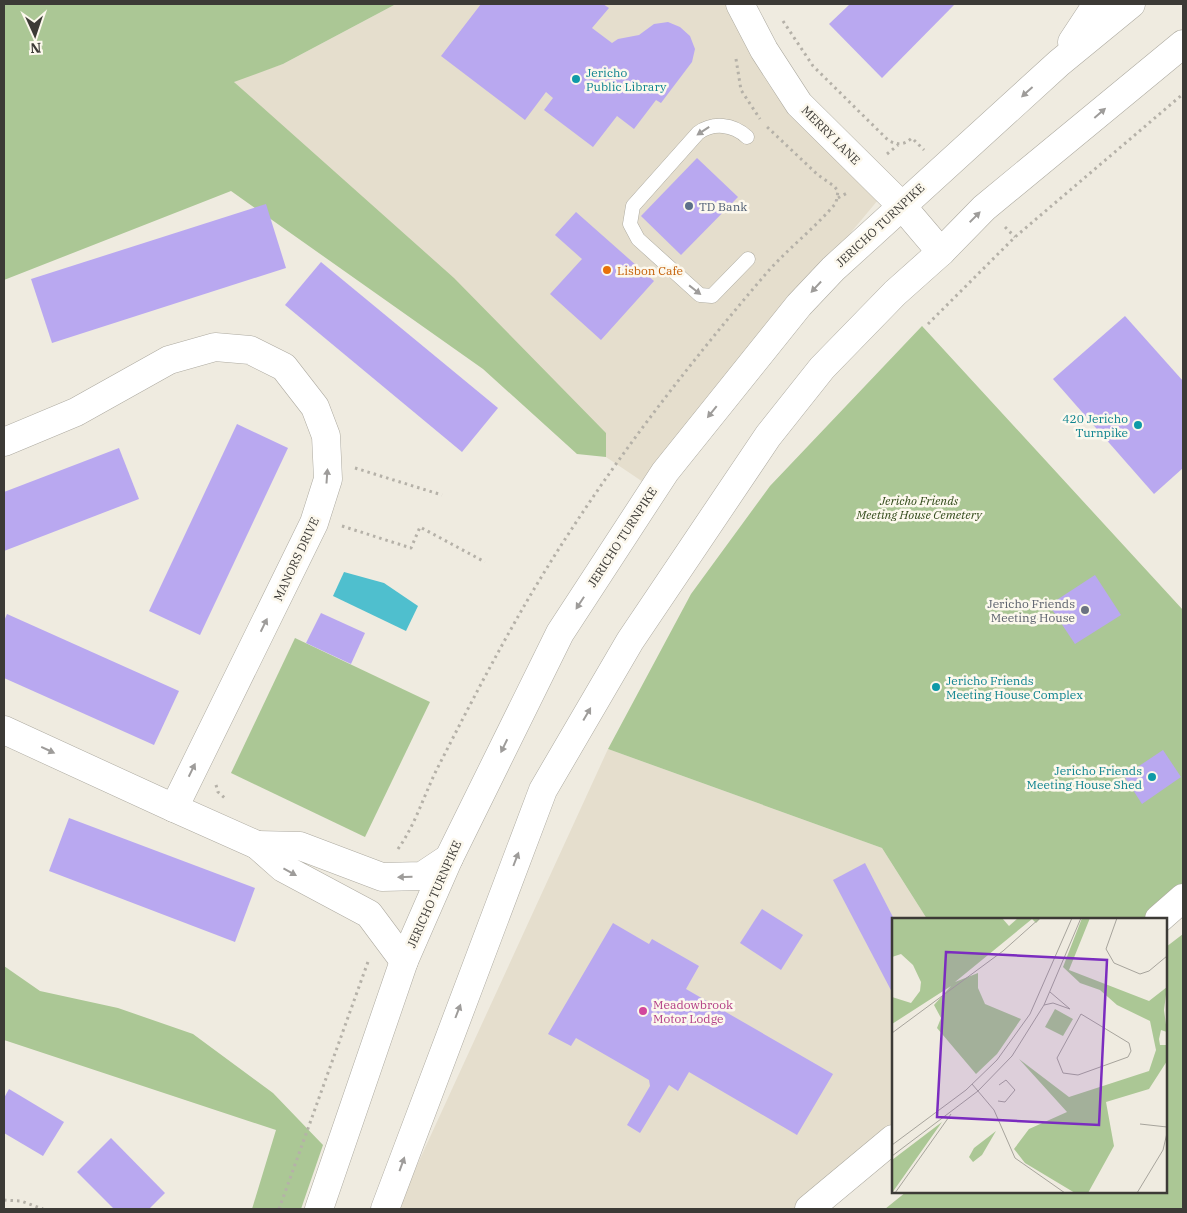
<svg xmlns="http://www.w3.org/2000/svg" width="1187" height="1213" viewBox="0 0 1187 1213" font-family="'IBM Plex Serif',serif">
	<rect width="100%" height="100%" fill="#efebe0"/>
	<g fill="#e5decd">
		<polygon points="396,4 752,4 794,86 893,182 643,482 606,457 606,433 233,81 283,64"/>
		<polygon points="608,749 882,848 927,919 893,919 893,1137 806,1209 397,1209"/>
	</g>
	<g fill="#abc795">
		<polygon points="4,4 396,4 283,64 234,82 454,278 606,433 606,457 577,454 483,369 231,191 4,280"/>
		<polygon points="922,326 1183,610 1183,901 1153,919 927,919 882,848 608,749 691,594 770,486"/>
		<polygon points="295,638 430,702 365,837 231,773"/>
		<polygon points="1183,934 1183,1209 885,1209 906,1192 1166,1192 1166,947"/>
		<polygon points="4,966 40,991 118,1008 193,1034 273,1093 323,1145 301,1209 252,1209 276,1130 4,1040"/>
	</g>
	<polygon fill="#4fbfce" points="344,572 384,583 418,606 406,631 333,596"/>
	<g fill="#b9a8f0">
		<polygon points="481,4 603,4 609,8 592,28 612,43 618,39 639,35 654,24 668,22 680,27 690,36 695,49 692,62 661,103 656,100 634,129 617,116 593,147 544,110 553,98 546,92 525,120 441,56"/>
		<polygon points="850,4 955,4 882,78 829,24"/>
		<polygon points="697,158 738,197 681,255 641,216"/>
		<polygon points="266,204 286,268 52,343 31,279"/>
		<polygon points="576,212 654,281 601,340 550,294 582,259 555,235"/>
		<polygon points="321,262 498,408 462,452 285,305"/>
		<polygon points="1125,316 1183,381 1183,468 1154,494 1053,379"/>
		<polygon points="237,424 288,448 200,635 149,611"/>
		<polygon points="119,448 139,499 4,551 4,492"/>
		<polygon points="1095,575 1121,615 1075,644 1049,605"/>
		<polygon points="321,613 365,633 351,664 306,643"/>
		<polygon points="7,614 179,691 154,745 4,678 4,621"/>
		<polygon points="1163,750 1181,777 1142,804 1124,776"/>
		<polygon points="69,818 255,888 235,942 49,871"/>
		<polygon points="865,863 894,919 893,994 833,880"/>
		<polygon points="762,909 803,935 781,970 740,943"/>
		<polygon points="613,923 649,944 652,939 699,966 686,989 833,1074 797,1135 689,1072 678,1091 669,1085 640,1133 627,1125 650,1086 649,1080 576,1038 571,1046 548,1034"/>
		<polygon points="9,1089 64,1122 43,1156 4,1133 4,1098"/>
		<polygon points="111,1138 165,1193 149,1209 114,1209 77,1172"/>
	</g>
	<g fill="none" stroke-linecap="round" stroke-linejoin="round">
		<defs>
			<path id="service" d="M 747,137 C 733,124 713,122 698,133 L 633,206 L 630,224 L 638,239 L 700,295 L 712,296 L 748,259"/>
			<g id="minor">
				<polyline points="740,4 764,50 799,104 901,205 941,252"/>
				<polyline points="4,442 76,412 169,360 215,347 250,350 284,367 315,407 326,436 328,479 314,523 174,808 4,730"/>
				<polyline points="174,808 257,845"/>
				<polyline points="1159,919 1183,898"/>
				<polyline points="404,961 369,914 283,868 257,845 300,846 382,877 422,876 449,858"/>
				<polyline points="809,1209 893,1139"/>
			</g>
			<g id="primary">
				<polyline points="1072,42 1097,4"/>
				<polyline points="319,1209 404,961 449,858 560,633 665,472 799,305 833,269 1059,63 1131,4"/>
				<polyline points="385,1209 543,790 630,641 768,436 822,368 895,293 941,252 984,208 1183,44"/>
			</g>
		</defs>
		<use href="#service" stroke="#adaaa0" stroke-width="15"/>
		<use href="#minor" stroke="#adaaa0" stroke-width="29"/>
		<use href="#primary" stroke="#adaaa0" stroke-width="29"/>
		<g stroke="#b5b1a8" stroke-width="3" stroke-dasharray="2.5 4" stroke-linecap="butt">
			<path d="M 783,21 L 813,66 L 889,141 C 899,145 904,145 912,138 L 924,150"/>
			<polyline points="736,59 741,90 760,119"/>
			<polyline points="887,154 898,145"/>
			<polyline points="838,198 849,192"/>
			<polyline points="1005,227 1015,237"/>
			<polyline points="928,324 1015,237 1183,94"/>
			<polyline points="355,468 442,495"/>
			<polyline points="342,526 411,548 420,527 485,562"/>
			<polyline points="216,785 218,792 227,800"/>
			<path d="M 398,849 C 415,825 423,798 436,771 C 465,714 495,656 527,601 C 595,485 677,378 764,276 C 786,250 814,229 836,203 L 838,191 L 834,186 L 818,175 L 765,125"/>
			<polyline points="4,1200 21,1201 43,1209"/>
			<polyline points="279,1209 369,959"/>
		</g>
		<use href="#service" stroke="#fff" stroke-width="14"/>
		<use href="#minor" stroke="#fff" stroke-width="28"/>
		<use href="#primary" stroke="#fff" stroke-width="28"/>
	</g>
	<defs><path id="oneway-solid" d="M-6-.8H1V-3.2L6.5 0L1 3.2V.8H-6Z" transform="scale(1.25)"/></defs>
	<g fill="#9e9c9a">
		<use href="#oneway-solid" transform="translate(1027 92) rotate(138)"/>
		<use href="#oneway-solid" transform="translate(1100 113) rotate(-41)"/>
		<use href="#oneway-solid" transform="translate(703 131) rotate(146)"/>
		<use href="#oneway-solid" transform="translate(975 217) rotate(-45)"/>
		<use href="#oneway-solid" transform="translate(816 287) rotate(133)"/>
		<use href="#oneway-solid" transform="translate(695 290) rotate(38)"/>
		<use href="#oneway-solid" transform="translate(712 412) rotate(129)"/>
		<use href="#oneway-solid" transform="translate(327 476) rotate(-86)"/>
		<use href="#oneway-solid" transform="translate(580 603) rotate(123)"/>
		<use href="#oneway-solid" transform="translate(264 625) rotate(-64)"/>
		<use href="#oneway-solid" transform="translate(587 714) rotate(-60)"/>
		<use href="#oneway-solid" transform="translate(504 746) rotate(116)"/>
		<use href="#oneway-solid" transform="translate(48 750) rotate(25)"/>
		<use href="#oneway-solid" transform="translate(192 770) rotate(-64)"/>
		<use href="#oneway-solid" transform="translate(516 859) rotate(-69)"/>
		<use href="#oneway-solid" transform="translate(290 872) rotate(29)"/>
		<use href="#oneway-solid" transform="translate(405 877) rotate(178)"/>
		<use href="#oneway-solid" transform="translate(458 1011) rotate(-69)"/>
		<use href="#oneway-solid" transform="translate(402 1164) rotate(-70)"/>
	</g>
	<g fill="#0f9aa8" stroke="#fcf8ed" stroke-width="2">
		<circle cx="576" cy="79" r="5"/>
		<circle cx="1138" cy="425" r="5"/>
		<circle cx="936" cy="687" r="5"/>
		<circle cx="1152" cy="777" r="5"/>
	</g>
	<circle fill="#5c6f8a" stroke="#fcf8ed" stroke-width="2" cx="689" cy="206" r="5"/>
	<circle fill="#e8710a" stroke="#fcf8ed" stroke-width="2" cx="607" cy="270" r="5"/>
	<circle fill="#6b7280" stroke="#fcf8ed" stroke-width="2" cx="1085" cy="610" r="5"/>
	<circle fill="#d1479c" stroke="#fcf8ed" stroke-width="2" cx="643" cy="1011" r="5"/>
	<g text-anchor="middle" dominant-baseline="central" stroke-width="5" stroke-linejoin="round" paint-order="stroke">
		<g font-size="12" fill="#0d838f" stroke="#fcf8ed" text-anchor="start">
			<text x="586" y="72">Jericho<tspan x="586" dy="14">Public Library</tspan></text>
			<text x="1128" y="418" text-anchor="end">420 Jericho<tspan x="1128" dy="14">Turnpike</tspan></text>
			<text x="946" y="680">Jericho Friends<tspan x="946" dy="14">Meeting House Complex</tspan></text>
			<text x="1142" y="770" text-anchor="end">Jericho Friends<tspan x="1142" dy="14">Meeting House Shed</tspan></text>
		</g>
		<g font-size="12" fill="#3c3a36" stroke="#fcf8ed">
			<text transform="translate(831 135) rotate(45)">MERRY LANE</text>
			<text transform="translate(880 225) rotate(-43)">JERICHO TURNPIKE</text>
			<text transform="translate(622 537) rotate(-57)">JERICHO TURNPIKE</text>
			<text transform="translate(296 559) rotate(-65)">MANORS DRIVE</text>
			<text transform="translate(434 894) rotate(-66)">JERICHO TURNPIKE</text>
		</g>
		<g font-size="12" fill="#4e5e75" stroke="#fcf8ed" text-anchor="start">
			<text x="699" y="206">TD Bank</text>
		</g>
		<g font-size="12" fill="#c56008" stroke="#fcf8ed" text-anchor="start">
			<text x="617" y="270">Lisbon Cafe</text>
		</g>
		<g font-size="12" font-style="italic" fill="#314919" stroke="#fcf8ed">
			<text x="919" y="500">Jericho Friends<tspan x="919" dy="14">Meeting House Cemetery</tspan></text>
		</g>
		<g font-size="12" fill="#5b616d" stroke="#fcf8ed" text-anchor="end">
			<text x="1075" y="603">Jericho Friends<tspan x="1075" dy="14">Meeting House</tspan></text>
		</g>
		<g font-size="12" fill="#b23c85" stroke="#fcf8ed" text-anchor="start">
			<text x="653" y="1004">Meadowbrook<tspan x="653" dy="14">Motor Lodge</tspan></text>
		</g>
	</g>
	<g transform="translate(892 918)">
		<rect width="275" height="275" fill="#efebe0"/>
		<path d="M 0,0 L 110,0 L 117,8 L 126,0 L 149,0 L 144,5 L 140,1 L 63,64 L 86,55 L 86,70 L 93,86 L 129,101 L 105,136 L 84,156 L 45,110 L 49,100 L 42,87 L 59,68 L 0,106 L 0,79 L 19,85 L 28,73 L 29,64 L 21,47 L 9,36 L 0,39 ZM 190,0 L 198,0 L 177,52 L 257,83 L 275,69 L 272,92 L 275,114 L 269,112 L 267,121 L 268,127 L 275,127 L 275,143 L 257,171 L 214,184 L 222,228 L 196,275 L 183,275 L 133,245 L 122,231 L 137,211 L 175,194 L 127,141 L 177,179 L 257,153 L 264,132 L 258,103 L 225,87 L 208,72 L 188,65 L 171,49 ZM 163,91 L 181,101 L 171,118 L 153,109 ZM 50,204 L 0,275 L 0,242 ZM 104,213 L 90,237 L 81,244 L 77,239 L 82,230 Z" fill="#abc795"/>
		<path fill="none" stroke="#a7a49c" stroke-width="1" d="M 225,0 L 214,31 L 222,45 L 248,56 L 257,53 L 275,38M 152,87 L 161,85 L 178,91 L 158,74M 189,96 L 237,125 L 239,133 L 236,139 L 186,157 L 171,155 L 165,140 ZM 0,115 L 111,33 L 148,0M 80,166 L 102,192 L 123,240 L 173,275M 106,183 L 113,184 L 123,172 L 114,162 L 107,167M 248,206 L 275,209M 0,227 L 74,172 L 105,142 L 138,96 L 180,0M 0,238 L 86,173 L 120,138 L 152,87 L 189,0M 3,275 L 59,196M 245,275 L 271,232 L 275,215"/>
		<path fill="#7b2cbf" fill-opacity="0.15" stroke="#7b2cbf" stroke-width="2.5" d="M 54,34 L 215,42 L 207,207 L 45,199 Z"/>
		<rect width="275" height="275" fill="none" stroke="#3c3a36" stroke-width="2.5"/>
	</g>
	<rect width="1187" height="1213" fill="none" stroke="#3c3a36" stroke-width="10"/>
	<g transform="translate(35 35) rotate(177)" stroke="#fcf8ed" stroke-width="4" paint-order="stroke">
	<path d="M0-4L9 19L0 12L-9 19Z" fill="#3c3a36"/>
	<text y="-8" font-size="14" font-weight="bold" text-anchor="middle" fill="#3c3a36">N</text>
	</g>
</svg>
